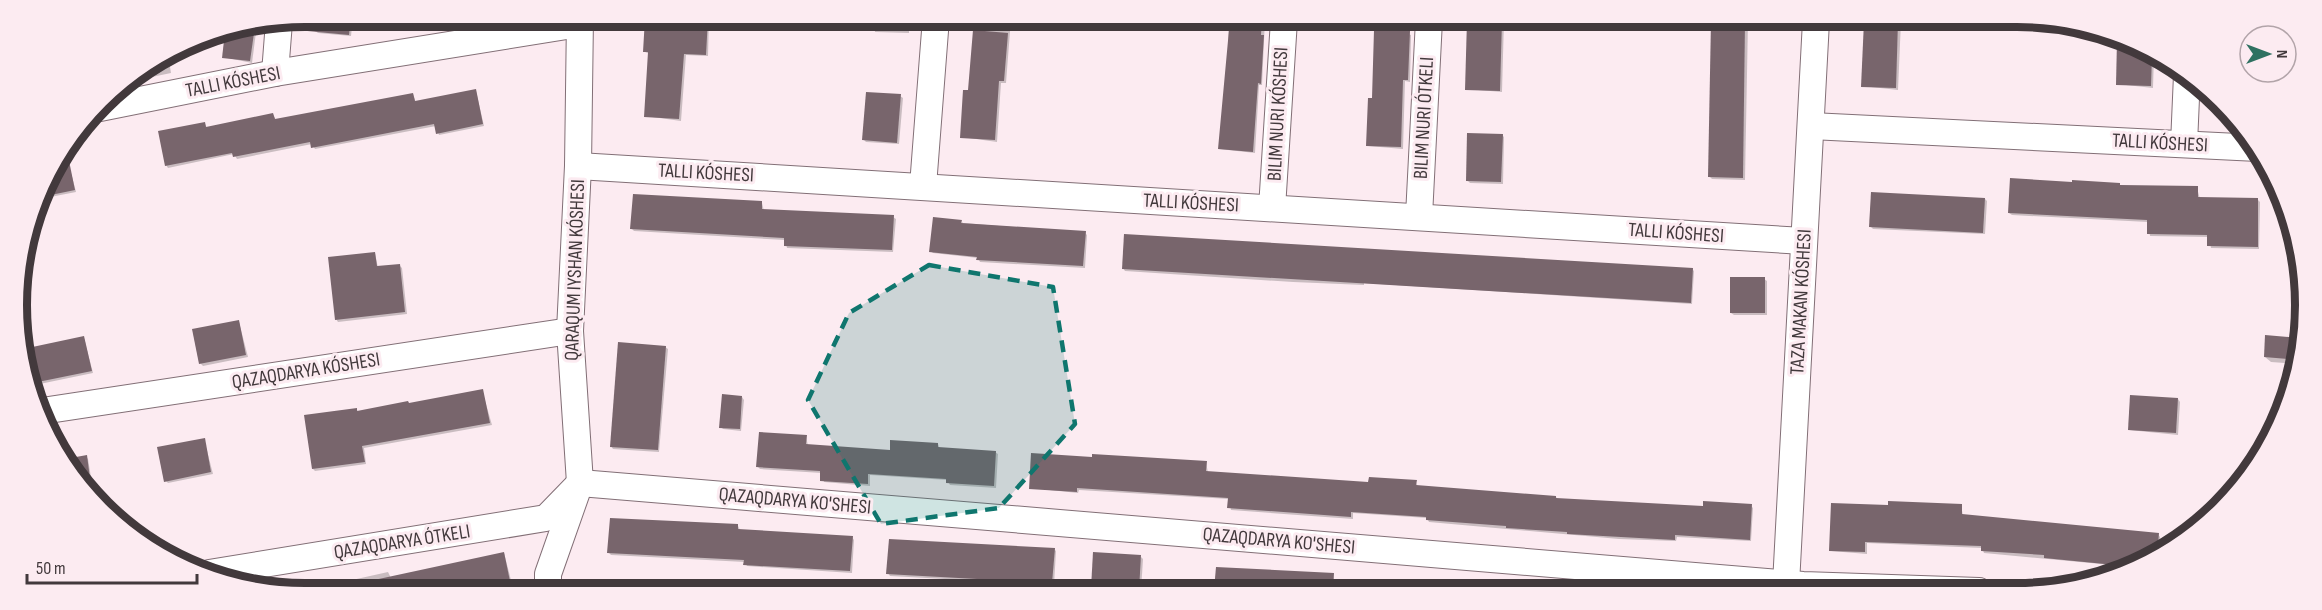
<svg xmlns="http://www.w3.org/2000/svg" width="2322" height="610" viewBox="0 0 2322 610" font-family="'Sofia Sans Condensed',sans-serif">
	<rect width="100%" height="100%" fill="#fcebf1"/>
	<g fill="#0003">
		<polygon points="317,17 353,17 351,36 318,33 315,31"/>
		<polygon points="646,18 709,18 708,56 686,55 681,121 645,116 650,54 645,52"/>
		<polygon points="873,18 909,18 909,33 875,32"/>
		<polygon points="979,19 1011,19 1006,83 1001,83 997,142 962,137"/>
		<polygon points="1229,19 1265,19 1262,85 1259,85 1255,153 1219,149 1226,103"/>
		<polygon points="1376,20 1406,20 1406,33 1411,35 1410,82 1405,81 1403,149 1368,146 1374,100"/>
		<polygon points="1468,20 1504,20 1502,92 1466,89"/>
		<polygon points="1712,21 1748,21 1745,180 1712,179 1709,176"/>
		<polygon points="1865,21 1901,21 1898,90 1862,86"/>
		<polygon points="254,30 256,32 252,63 223,57"/>
		<polygon points="2118,41 2154,55 2153,88 2117,84"/>
		<polygon points="168,55 171,73 123,83"/>
		<polygon points="476,91 484,126 439,135 436,126 315,149 312,144 237,159 234,154 168,168 166,165 205,124 207,128 273,115 276,120 413,94 416,103"/>
		<polygon points="900,96 903,98 899,144 866,142 864,140"/>
		<polygon points="1502,135 1504,137 1503,184 1470,183 1467,180"/>
		<polygon points="67,157 76,192 40,199 46,177 61,158"/>
		<polygon points="2122,187 2197,188 2200,199 2258,200 2260,202 2259,249 2211,248 2209,237 2150,236 2148,222 2012,215 2009,213"/>
		<polygon points="1985,199 1987,201 1985,234 1873,229 1871,227"/>
		<polygon points="762,203 764,211 893,217 896,219 893,252 787,248 785,240 634,231 632,229"/>
		<polygon points="961,221 963,223 1085,233 1087,235 1085,268 980,262 978,258 933,253 931,251"/>
		<polygon points="375,253 378,268 399,265 402,268 407,314 338,322 336,319"/>
		<polygon points="1123,268 1692,269 1694,271 1692,304 1364,283 1364,285 1293,282 1125,271"/>
		<polygon points="1764,279 1767,281 1767,315 1734,315 1731,313"/>
		<polygon points="239,322 248,357 203,366 200,363"/>
		<polygon points="84,338 93,373 30,386 24,351"/>
		<polygon points="2300,339 2299,364 2271,362 2265,357"/>
		<polygon points="665,347 668,349 659,452 613,449 611,446"/>
		<polygon points="482,390 492,425 364,448 366,464 315,471 313,469 356,409 359,412 410,405"/>
		<polygon points="742,397 744,400 741,431 723,429 721,427"/>
		<polygon points="2178,399 2180,402 2178,435 2129,430"/>
		<polygon points="806,436 808,446 891,451 938,444 940,449 995,452 998,454 996,488 950,485 947,480 870,475 870,486 824,482 822,473 760,469 758,467"/>
		<polygon points="204,439 213,474 168,483 166,481"/>
		<polygon points="86,457 88,459 94,496 76,480 66,460"/>
		<polygon points="1206,462 1208,473 1370,484 1416,482 1418,487 1556,497 1558,500 1705,507 1751,506 1753,508 1751,541 1677,537 1676,541 1619,539 1429,522 1427,518 1353,513 1353,519 1231,510 1229,499 1079,490 1078,493 1030,488"/>
		<polygon points="1961,505 1963,516 2158,534 2160,537 2159,553 2144,564 2133,567 1984,553 1982,548 1867,543 1867,554 1831,551 1890,506"/>
		<polygon points="738,526 740,530 852,537 854,540 852,573 747,566 745,562 611,555 609,553"/>
		<polygon points="1054,549 1056,551 1054,585 890,576 888,573"/>
		<polygon points="504,553 513,588 344,588 343,582 388,572 391,578"/>
		<polygon points="1141,557 1143,559 1141,590 1092,587"/>
		<polygon points="1333,574 1335,590 1216,590"/>
		<polygon points="1445,586 1491,589 1493,590 1445,590"/>
	</g>
	<g fill="#78656c">
		<polygon points="305,16 351,17 349,35 297,30 297,18"/>
		<polygon points="645,18 708,18 706,55 684,54 679,119 644,117 648,52 643,52"/>
		<polygon points="1230,19 1262,19 1261,35 1264,35 1261,84 1258,83 1253,152 1218,149"/>
		<polygon points="1467,20 1502,20 1500,91 1465,90"/>
		<polygon points="1711,21 1745,21 1743,178 1708,177"/>
		<polygon points="1864,21 1898,21 1896,88 1861,87"/>
		<polygon points="255,26 250,61 222,58 225,32"/>
		<polygon points="973,30 1008,33 1004,81 999,81 995,140 960,138 963,90 968,90"/>
		<polygon points="1374,30 1410,31 1408,80 1403,80 1401,147 1366,146 1368,98 1372,98"/>
		<polygon points="2117,40 2152,55 2151,86 2116,85"/>
		<polygon points="476,89 483,124 436,134 434,124 311,148 310,142 233,157 232,153 165,166 158,131 205,122 206,127 273,113 275,119 413,93 415,101"/>
		<polygon points="866,92 901,94 897,143 862,140"/>
		<polygon points="1467,133 1503,134 1501,182 1466,181"/>
		<polygon points="67,151 75,190 41,197 46,177"/>
		<polygon points="2010,178 2072,182 2072,180 2120,183 2120,185 2198,186 2198,197 2258,198 2258,247 2207,246 2207,235 2147,234 2147,220 2008,213"/>
		<polygon points="1871,192 1985,198 1983,233 1869,227"/>
		<polygon points="633,194 762,201 762,209 894,215 892,250 784,246 784,238 630,229"/>
		<polygon points="933,217 962,220 961,223 1086,231 1083,266 976,260 977,257 929,252"/>
		<polygon points="1124,234 1693,268 1691,303 1122,269"/>
		<polygon points="375,252 377,266 400,264 405,312 335,320 328,257"/>
		<rect x="1730" y="277" width="35" height="36"/>
		<polygon points="239,320 246,355 199,364 192,329"/>
		<polygon points="2265,335 2300,338 2300,360 2264,357"/>
		<polygon points="84,336 92,371 28,384 23,349"/>
		<polygon points="618,342 666,346 658,450 610,447"/>
		<polygon points="483,389 490,423 362,446 365,462 312,469 304,415 357,408 357,411 408,401 409,403"/>
		<polygon points="722,394 742,396 740,429 719,428"/>
		<polygon points="2130,395 2178,398 2176,433 2128,430"/>
		<polygon points="759,432 807,435 806,444 890,450 890,440 938,443 938,447 996,451 994,486 946,483 946,479 868,474 868,484 820,481 820,471 756,467"/>
		<polygon points="205,438 211,472 164,482 157,447"/>
		<polygon points="1031,453 1092,457 1092,454 1207,461 1206,471 1368,482 1369,477 1417,480 1416,485 1556,496 1556,498 1703,506 1703,501 1752,504 1750,540 1675,535 1675,540 1567,534 1567,532 1506,528 1506,526 1426,520 1426,517 1351,512 1351,517 1227,508 1228,498 1077,488 1077,492 1029,489"/>
		<polygon points="87,455 92,495 76,480 65,459"/>
		<polygon points="1888,501 1962,504 1962,514 2159,533 2157,555 2135,567 2044,558 2044,555 1981,551 1981,546 1865,542 1865,552 1829,551 1831,503 1888,505"/>
		<polygon points="610,518 738,524 738,529 853,536 850,571 743,565 744,560 607,553"/>
		<polygon points="889,539 1055,548 1052,583 886,574"/>
		<polygon points="504,552 511,586 375,588 374,580"/>
		<polygon points="1093,552 1141,555 1139,590 1091,588"/>
		<polygon points="1216,567 1334,573 1333,590 1214,590"/>
	</g>
	<g fill="none" stroke-linecap="round" stroke-linejoin="round">
		<defs>
			<g id="minor">
				<polyline points="275,73 279,22"/>
				<polyline points="100,108 275,73 579,24"/>
				<polyline points="1811,126 2258,148"/>
				<polyline points="2184,144 2187,75"/>
				<polyline points="578,166 1804,241"/>
				<polyline points="923,186 936,18"/>
				<polyline points="1272,208 1284,20"/>
				<polyline points="1419,216 1429,20"/>
				<polyline points="42,411 570,331"/>
				<polyline points="209,573 546,518 580,483 1803,585 1979,591"/>
				<polyline points="1786,584 1816,21"/>
				<polyline points="548,589 548,574 580,483 570,331 578,166 580,17"/>
			</g>
		</defs>
		<use href="#minor" stroke="#826f76" stroke-width="28"/>
		<use href="#minor" stroke="#fff" stroke-width="26"/>
	</g>
	<path fill="#0f766e" fill-opacity="0.2" stroke="#0f766e" stroke-width="4.5" stroke-dasharray="12 8" stroke-linejoin="round" d="M 929,265 L 1053,287 L 1075,424 L 999,508 L 881,524 L 808,400 L 849,313 Z"/>
	<g text-anchor="middle" dominant-baseline="central" stroke-width="6" stroke-linejoin="round" paint-order="stroke">
		<g font-size="20" fill="#42393c" stroke="#fcebf1">
			<text transform="translate(233 82) rotate(-11)">TALLI KÓSHESI</text>
			<text transform="translate(1278 114) rotate(-87)">BILIM NURI KÓSHESI</text>
			<text transform="translate(1424 118) rotate(-87)">BILIM NURI ÓTKELI</text>
			<text transform="translate(2160 143) rotate(3)">TALLI KÓSHESI</text>
			<text transform="translate(706 173) rotate(3)">TALLI KÓSHESI</text>
			<text transform="translate(1191 203) rotate(3)">TALLI KÓSHESI</text>
			<text transform="translate(1676 233) rotate(4)">TALLI KÓSHESI</text>
			<text transform="translate(575 270) rotate(-88)">QARAQUM IYSHAN KÓSHESI</text>
			<text transform="translate(1801 302) rotate(-87)">TAZA MAKAN KÓSHESI</text>
			<text transform="translate(306 371) rotate(-9)">QAZAQDARYA KÓSHESI</text>
			<text transform="translate(795 501) rotate(5)">QAZAQDARYA KO'SHESI</text>
			<text transform="translate(1279 541) rotate(5)">QAZAQDARYA KO'SHESI</text>
			<text transform="translate(402 542) rotate(-9)">QAZAQDARYA ÓTKELI</text>
		</g>
	</g>
	<path d="M0 0H2322V610H0ZM305 27H2017A278 278 0 0 1 2295 305V305A278 278 0 0 1 2017 583H305A278 278 0 0 1 27 305V305A278 278 0 0 1 305 27Z" fill="#fcebf1" fill-rule="evenodd"/>
	<path fill="none" stroke="#42393c" stroke-width="8" d="M305 27H2017A278 278 0 0 1 2295 305V305A278 278 0 0 1 2017 583H305A278 278 0 0 1 27 305V305A278 278 0 0 1 305 27Z"/>
	<g transform="translate(2268 54) rotate(90)"><circle r="28" fill="#fcebf1" stroke="#b2a4a9" stroke-width="1.5"/>
	<path d="M0-4.5L10 22L0 15L-10 22Z" fill="#2f7161"/>
	<text y="-9" font-size="16" font-weight="bold" text-anchor="middle" fill="#42393c">N</text>
	</g>
	<path d="M27 574v9h170v-9" fill="none" stroke="#42393c" stroke-width="3"/>
	<text x="36" y="574" font-size="18" fill="#42393c" stroke="#fcebf1" stroke-width="4.5" paint-order="stroke">50 m</text>
</svg>
